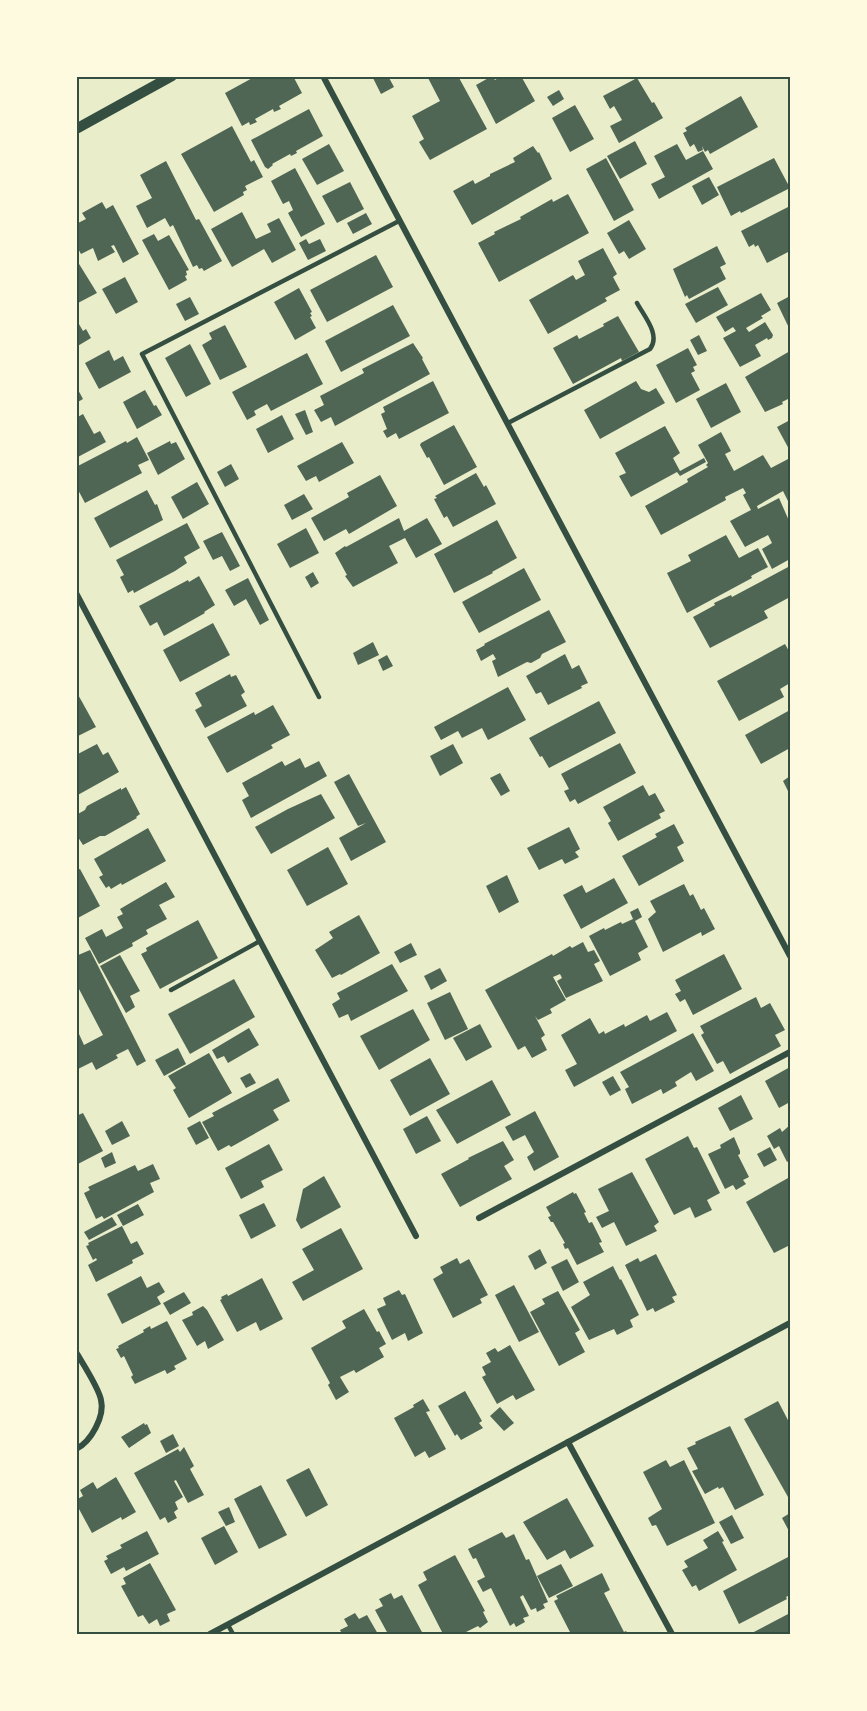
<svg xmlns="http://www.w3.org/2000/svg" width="867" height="1711" viewBox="0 0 867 1711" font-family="'Fira Sans Condensed',sans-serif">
	<rect width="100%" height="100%" fill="#e9edc9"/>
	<g fill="#4f6655">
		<polygon points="256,76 293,76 302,93 279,106 281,109 274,112 273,109 255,119 257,122 250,125 249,122 242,126 225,93"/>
		<polygon points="372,76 388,76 394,87 381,94"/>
		<polygon points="427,76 458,76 487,129 430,160 419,142 424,139 412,116 440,101"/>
		<polygon points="492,76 495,80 501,76 521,76 535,101 496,124 476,85"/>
		<polygon points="637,78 652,103 654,102 663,118 619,143 610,126 622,120 614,106 610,109 603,96"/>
		<polygon points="559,90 564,99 553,106 547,97"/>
		<polygon points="741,96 758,127 710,154 708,150 705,152 702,146 703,150 698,152 694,144 690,147 683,133 687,131 685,128"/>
		<polygon points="575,105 594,139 570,152 552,118"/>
		<polygon points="309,109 323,136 296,151 297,153 291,156 290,154 272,164 273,165 268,169 265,167 251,140"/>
		<polygon points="232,126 251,162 254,160 263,177 245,186 247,190 243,192 244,195 214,212 181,154"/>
		<polygon points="635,141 647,164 620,179 607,156"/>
		<polygon points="329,144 344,171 317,185 302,159"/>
		<polygon points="677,144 686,160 703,151 713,169 659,199 651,184 665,177 654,156"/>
		<polygon points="533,146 538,153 539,152 552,179 472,225 453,191 473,180 475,184 490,176 490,174 515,162 513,158"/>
		<polygon points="606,158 634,210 614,221 586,169"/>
		<polygon points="774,158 790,188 741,213 740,211 731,216 717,187"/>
		<polygon points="166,161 196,220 199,219 222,261 204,271 202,268 199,269 197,265 193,267 173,225 170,227 165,218 147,228 136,206 152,198 140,175"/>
		<polygon points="295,168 325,224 301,237 288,213 293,210 289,201 283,204 271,181"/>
		<polygon points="709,177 719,195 702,205 692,186"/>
		<polygon points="350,182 364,209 337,223 322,196"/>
		<polygon points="568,194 589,233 499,282 478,243 495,234 494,232 521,219 520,217 552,199 553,202"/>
		<polygon points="102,202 106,209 113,205 139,254 123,263 114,245 111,246 115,252 98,261 93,248 81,254 76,245 76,224 86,219 82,213"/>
		<polygon points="790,206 790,251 767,263 758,245 755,247 754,244 749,247 741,231"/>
		<polygon points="242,212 256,239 271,232 267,224 279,218 296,250 272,263 264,249 232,267 211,229"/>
		<polygon points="366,213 372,224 353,234 347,223"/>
		<polygon points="629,220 646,249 629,259 624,251 619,254 607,233"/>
		<polygon points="154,234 158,241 169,235 189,270 186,271 187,275 185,276 187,280 169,290 142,240"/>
		<polygon points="306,239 309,244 320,239 326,251 308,260 299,243"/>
		<polygon points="717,246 726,264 720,267 726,279 689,299 687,295 685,297 673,269"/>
		<polygon points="603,248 617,274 613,277 620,290 605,298 607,301 548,334 529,300 573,275 576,280 585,275 578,261"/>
		<polygon points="376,255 393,287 327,322 310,290"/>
		<polygon points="76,259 97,293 76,304"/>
		<polygon points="125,277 138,302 116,314 102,289"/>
		<polygon points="718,287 728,305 696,323 685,304"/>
		<polygon points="299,288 312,312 310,313 312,316 310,317 316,328 295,340 274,302"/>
		<polygon points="761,293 771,310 761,316 763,318 746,328 749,332 765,322 773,335 772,338 768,340 767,338 755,345 761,356 740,367 723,338 736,331 733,327 725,332 716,317"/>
		<polygon points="790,296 790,330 777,303"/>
		<polygon points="190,297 199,314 185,321 176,304"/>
		<polygon points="393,305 410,336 341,372 325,341"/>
		<polygon points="618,316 639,352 622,361 621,358 573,384 553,348 577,335 579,339 604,326 603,324"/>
		<polygon points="76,319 83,331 86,329 91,338 76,347"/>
		<polygon points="225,325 247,367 220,380 202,345 212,339 209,333"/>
		<polygon points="699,335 707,351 698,355 690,340"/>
		<polygon points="413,343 423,358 422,359 430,374 335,426 331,417 321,422 314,410 324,405 320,396 364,373 362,369"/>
		<polygon points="190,344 211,384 186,397 165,358"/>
		<polygon points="688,348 697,365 693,367 695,371 691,373 700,390 676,403 656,365"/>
		<polygon points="109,350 114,361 123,356 131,372 99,389 85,363"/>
		<polygon points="790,351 790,398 782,402 783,404 765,412 745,377"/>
		<polygon points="307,353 323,384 271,411 267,404 254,411 256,415 247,420 232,392"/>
		<polygon points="433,381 449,413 399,439 396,433 387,438 383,431 387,429 381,414 385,412 383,407"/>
		<polygon points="636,381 641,389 649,392 656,388 665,403 600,439 584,410"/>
		<polygon points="726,383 741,412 711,428 696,399"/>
		<polygon points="76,386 83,399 76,403"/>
		<polygon points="145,390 154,406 156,405 162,415 137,429 123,402"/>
		<polygon points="305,410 313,432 306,435 295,414"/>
		<polygon points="83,414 94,434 100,431 106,442 76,458 76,418"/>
		<polygon points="282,415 294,439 268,453 256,429"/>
		<polygon points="790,420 790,451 777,427"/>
		<polygon points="454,425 477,467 444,485 429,457 427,458 420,445 421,443"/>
		<polygon points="665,426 680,453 673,458 680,471 704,458 706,462 680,476 677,472 631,497 619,476 626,473 615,453"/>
		<polygon points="721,432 731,451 725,454 734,471 763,455 771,468 790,458 790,505 783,491 757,506 758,509 779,498 790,523 790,559 772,569 762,549 772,543 768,535 745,547 730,521 751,510 743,495 746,493 743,488 725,497 726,500 661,535 645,506 688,482 687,479 708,467 706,465 708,463 698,445"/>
		<polygon points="137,437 149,460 138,465 142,473 85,503 76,486 76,467 126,441 127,443"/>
		<polygon points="170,441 171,444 176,442 185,459 158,475 147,453"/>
		<polygon points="342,442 354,463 319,482 316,476 306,481 297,466"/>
		<polygon points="231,464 239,479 225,487 217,472"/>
		<polygon points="476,473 484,487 486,485 496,504 453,527 447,516 444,518 434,499 437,498 435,496"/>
		<polygon points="380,475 397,506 349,534 346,529 324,541 311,518 349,497 347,493"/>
		<polygon points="197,482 209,504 183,519 171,497"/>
		<polygon points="147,490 155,505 157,504 163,520 110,548 94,518"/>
		<polygon points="304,494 313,509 292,520 284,505"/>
		<polygon points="399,518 404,531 427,518 442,544 416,558 405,538 389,546 398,563 353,587 345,576 347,575 335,553 345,546 346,547"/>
		<polygon points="497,520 517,558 492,572 493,573 454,593 434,554"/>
		<polygon points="187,523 200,548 184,557 187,563 175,571 134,593 133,590 128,593 120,577 124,575 116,560"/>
		<polygon points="306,528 319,553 290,568 277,544"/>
		<polygon points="222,532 240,566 230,571 222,556 213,560 203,541"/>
		<polygon points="726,535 739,558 758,548 768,567 751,576 752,578 687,613 667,573 691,561 688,555"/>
		<polygon points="790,566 790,597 764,611 768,618 710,648 693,617 715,605 714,603 731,595 732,597"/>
		<polygon points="524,568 541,600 479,633 462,602"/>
		<polygon points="313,572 319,583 311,588 305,577"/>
		<polygon points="199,576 215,605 204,612 205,613 164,636 157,622 150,626 139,606 188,580 189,582"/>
		<polygon points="248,578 269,620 260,625 246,599 234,606 225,590"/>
		<polygon points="549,610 566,642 542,654 540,658 531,663 527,662 498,677 492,661 496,659 493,654 481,661 476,650 485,645 484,644"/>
		<polygon points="213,623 230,655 180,682 163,650"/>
		<polygon points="373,642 379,655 358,665 353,653"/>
		<polygon points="785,644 790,653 790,683 780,689 784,697 739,721 717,681"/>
		<polygon points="565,654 572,669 579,665 588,683 581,686 582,688 548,705 541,692 536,694 526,676"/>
		<polygon points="387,655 393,666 383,671 378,660"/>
		<polygon points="230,674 231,677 236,675 245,692 241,695 247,706 205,728 195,710 202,706 195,693"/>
		<polygon points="508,687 526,720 488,740 482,728 462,738 458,731 441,740 434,727"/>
		<polygon points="76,691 96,727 76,737"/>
		<polygon points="599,701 616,733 549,768 542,756 540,757 529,738"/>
		<polygon points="273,705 290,735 271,745 273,748 227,773 207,737 254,712 255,715"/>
		<polygon points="790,710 790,748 761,764 745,735"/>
		<polygon points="620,743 636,773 578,804 575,799 570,802 564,791 569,789 561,774"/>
		<polygon points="97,744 103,755 108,752 119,772 76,796 76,755"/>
		<polygon points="453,744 463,763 440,776 430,756"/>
		<polygon points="300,758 305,768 319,761 327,776 251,818 242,800 249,796 242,783 282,761 285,766"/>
		<polygon points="500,773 510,791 501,796 490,778"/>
		<polygon points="349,774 386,842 351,861 339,838 366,823 358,826 334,782"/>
		<polygon points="790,776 790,795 783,781"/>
		<polygon points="643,785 649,796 655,793 665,811 659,814 661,818 618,841 608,823 611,821 603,807"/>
		<polygon points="126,787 140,814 136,817 137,818 105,836 100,836 83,845 76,834 76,815 85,810 87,806 121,788 121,790"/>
		<polygon points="321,794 335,818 271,854 255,827 288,809"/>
		<polygon points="674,824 684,843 677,847 684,861 639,886 622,856 657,837 655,834"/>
		<polygon points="569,827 580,849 575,852 579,857 565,864 562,859 539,870 527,848"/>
		<polygon points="148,828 166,861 122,885 121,883 111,889 109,886 106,888 99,877 103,875 94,859"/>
		<polygon points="328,847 348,884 307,906 287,870"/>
		<polygon points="80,869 100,906 76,919 76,870"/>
		<polygon points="507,875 519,902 499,913 486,886"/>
		<polygon points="614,878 628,903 581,929 563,895 582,885 586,893"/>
		<polygon points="166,882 175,897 159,905 167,919 146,930 148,934 132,943 133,946 99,964 85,938 102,929 106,937 123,928 117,917 123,914 120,909"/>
		<polygon points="684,884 690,896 693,894 701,910 704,908 715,929 702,936 701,932 663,952 648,919 656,912 650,901"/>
		<polygon points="638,908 642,917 635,921 648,947 638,953 641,960 610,976 589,936 604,928 605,930 621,922 622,924 633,919 630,912"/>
		<polygon points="359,915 380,953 341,975 340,974 332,978 315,950 333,938 329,932"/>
		<polygon points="198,920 218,958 160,989 141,954 147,951 146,948"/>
		<polygon points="583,942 588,952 594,950 600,961 594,964 603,981 566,998 557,981 562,978 560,974 553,977 566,1000 550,1009 552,1013 538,1020 535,1016 545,1035 541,1038 547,1050 532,1058 525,1046 518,1050 485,990 552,954 553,956 570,946 572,948"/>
		<polygon points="411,943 417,955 400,963 394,952"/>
		<polygon points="90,950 146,1061 137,1066 128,1049 116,1055 118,1058 96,1070 92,1062 76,1070 76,1035 79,1034 84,1045 103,1035 79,989 76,990 76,956"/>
		<polygon points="724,954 742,989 693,1015 685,999 680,1002 675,994 681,991 675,980"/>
		<polygon points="120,955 140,991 130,996 135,1007 126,1013 100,966"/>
		<polygon points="392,964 408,991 351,1021 348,1014 339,1018 332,1004 340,999 337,993"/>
		<polygon points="440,968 447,981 431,990 424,976"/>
		<polygon points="234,979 255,1017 190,1054 168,1014"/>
		<polygon points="450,992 468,1029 445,1040 427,1003"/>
		<polygon points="756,997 761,1008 770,1003 785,1030 775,1035 781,1046 730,1074 723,1061 717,1064 701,1035 704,1033 700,1026"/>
		<polygon points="413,1009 430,1040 379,1070 360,1036"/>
		<polygon points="667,1012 677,1031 574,1087 565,1070 577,1064 561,1035 590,1018 599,1034 604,1031 605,1034 624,1024 625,1027 647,1015 650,1021"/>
		<polygon points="480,1024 492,1047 466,1061 453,1038"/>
		<polygon points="249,1028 259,1045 228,1063 224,1056 217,1059 212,1050"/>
		<polygon points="693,1033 714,1071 696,1081 691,1072 675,1082 677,1086 663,1094 661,1089 632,1104 625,1089 629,1087 620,1072"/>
		<polygon points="178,1048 186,1064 164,1076 155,1060"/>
		<polygon points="209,1053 232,1093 189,1118 173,1090 176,1088 168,1076"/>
		<polygon points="430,1058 450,1094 410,1116 390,1080"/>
		<polygon points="790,1067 790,1102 779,1108 765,1081"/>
		<polygon points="250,1073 256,1083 246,1088 240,1078"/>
		<polygon points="613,1076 621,1090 610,1096 602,1082"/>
		<polygon points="278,1078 290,1101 273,1110 279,1120 231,1147 229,1145 218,1151 202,1122 214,1116 212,1113"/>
		<polygon points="492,1080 511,1115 457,1144 436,1110"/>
		<polygon points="741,1095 753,1119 730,1131 718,1108"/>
		<polygon points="535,1111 559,1157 534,1171 527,1157 534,1152 525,1135 513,1141 505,1127"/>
		<polygon points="83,1113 103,1151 76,1165 76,1116"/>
		<polygon points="427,1116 441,1141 416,1154 403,1129"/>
		<polygon points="122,1121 130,1136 112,1145 105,1131"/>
		<polygon points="200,1121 209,1138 196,1145 187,1128"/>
		<polygon points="790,1125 790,1160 787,1162 779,1146 774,1149 767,1136 780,1128 782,1132"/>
		<polygon points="688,1136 694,1148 697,1147 720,1193 707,1200 712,1210 695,1218 690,1207 674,1215 645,1159"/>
		<polygon points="734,1137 740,1151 740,1154 738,1155 749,1177 743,1180 746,1184 736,1190 733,1185 725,1189 708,1154 721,1148 720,1145"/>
		<polygon points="503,1141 514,1160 504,1166 512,1179 460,1207 441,1174 469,1159 468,1158"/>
		<polygon points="269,1144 283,1170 261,1181 264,1187 241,1199 225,1168"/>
		<polygon points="770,1147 777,1160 764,1167 757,1154"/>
		<polygon points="112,1152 116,1163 105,1168 101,1158"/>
		<polygon points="153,1164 160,1179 150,1183 154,1192 104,1219 102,1216 96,1219 84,1193 90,1190 88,1187 135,1165 138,1171"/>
		<polygon points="632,1172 659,1222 654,1226 657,1231 626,1246 614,1222 602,1228 596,1217 609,1211 598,1189"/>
		<polygon points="324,1176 341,1207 301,1229 296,1220 303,1189"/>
		<polygon points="788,1178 790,1184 790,1245 774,1253 746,1202"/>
		<polygon points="573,1192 574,1194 576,1193 586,1212 584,1213 589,1223 592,1222 602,1242 599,1243 604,1252 577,1265 568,1248 565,1249 563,1244 565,1243 553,1222 551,1222 548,1217 551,1216 546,1207"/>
		<polygon points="264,1203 276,1226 251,1239 239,1215"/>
		<polygon points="138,1204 144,1215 123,1226 117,1215"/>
		<polygon points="112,1217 117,1225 89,1240 84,1232"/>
		<polygon points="122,1226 131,1244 137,1241 144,1254 132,1260 133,1263 96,1282 88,1265 97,1260 96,1258 93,1260 86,1246 89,1245 88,1243"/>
		<polygon points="341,1228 363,1269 303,1301 292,1282 314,1270 302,1249"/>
		<polygon points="540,1249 547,1263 535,1270 528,1256"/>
		<polygon points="656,1254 677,1295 672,1297 675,1302 655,1312 653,1308 647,1311 625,1265 638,1258 640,1262"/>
		<polygon points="457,1258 460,1264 469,1259 488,1295 480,1299 482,1303 453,1318 433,1279 443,1273 440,1267"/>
		<polygon points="567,1259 579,1282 563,1291 551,1267"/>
		<polygon points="613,1266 620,1280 621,1279 639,1315 630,1320 633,1327 617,1335 614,1329 589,1340 571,1307 590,1295 583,1282"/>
		<polygon points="141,1276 147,1288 159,1282 165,1292 157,1297 161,1304 122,1324 107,1294"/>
		<polygon points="262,1278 283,1319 260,1331 256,1322 237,1332 220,1300 222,1299 221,1297 227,1294 228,1296"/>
		<polygon points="514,1285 539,1332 519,1342 495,1295"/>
		<polygon points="399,1290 402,1295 405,1294 423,1333 408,1341 405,1333 392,1340 377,1309 386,1305 383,1298"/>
		<polygon points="558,1291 580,1330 575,1333 585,1352 559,1366 530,1312 545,1304 542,1299"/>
		<polygon points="184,1292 191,1303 170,1315 163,1303"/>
		<polygon points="203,1306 207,1310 224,1340 208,1349 205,1341 197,1346 182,1320 193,1315 192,1312"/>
		<polygon points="364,1309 377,1332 379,1331 386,1344 379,1348 384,1357 356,1373 354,1370 340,1377 349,1392 336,1400 328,1385 330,1383 311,1348 346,1328 342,1321"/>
		<polygon points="167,1321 187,1359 174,1366 176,1369 167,1374 165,1370 135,1384 131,1377 133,1375 124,1356 121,1358 116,1349 119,1348 118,1346 144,1332 143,1330 150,1326 151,1329"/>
		<polygon points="510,1345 535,1390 516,1400 513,1395 497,1404 482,1377 486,1375 482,1367 491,1362 486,1353 495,1348 498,1352"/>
		<polygon points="465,1391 482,1421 479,1423 483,1428 461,1440 457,1434 455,1436 438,1406"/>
		<polygon points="423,1399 430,1411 426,1412 446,1449 429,1458 425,1451 415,1457 394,1418 414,1407 413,1405"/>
		<polygon points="778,1401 790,1424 790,1496 788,1497 744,1419"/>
		<polygon points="500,1407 514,1423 504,1431 490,1416"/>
		<polygon points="144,1423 145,1425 147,1424 151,1433 129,1448 121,1437"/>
		<polygon points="730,1426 764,1495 735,1510 723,1487 719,1489 718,1487 705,1494 692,1471 698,1469 687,1448 696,1444 695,1442"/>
		<polygon points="173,1434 179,1446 166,1453 160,1441"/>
		<polygon points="184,1447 194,1466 190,1469 204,1495 188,1503 176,1480 174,1481 183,1497 175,1502 178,1509 174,1512 177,1518 168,1523 165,1517 160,1520 134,1473 178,1449 180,1452"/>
		<polygon points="666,1460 670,1467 684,1460 715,1523 667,1546 656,1525 652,1526 648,1518 662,1509 643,1472"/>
		<polygon points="309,1468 328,1505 306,1517 286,1480"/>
		<polygon points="116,1477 136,1512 122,1520 121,1517 92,1533 79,1509 76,1510 76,1500 83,1496 80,1490 93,1482 97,1489"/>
		<polygon points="261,1485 287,1535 259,1549 234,1499"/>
		<polygon points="567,1498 594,1546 570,1559 565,1550 547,1560 523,1522"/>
		<polygon points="229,1507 235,1522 226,1526 218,1512"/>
		<polygon points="790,1513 790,1533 782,1518"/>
		<polygon points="732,1515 744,1538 731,1544 719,1522"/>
		<polygon points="224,1526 238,1552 215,1565 201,1538"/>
		<polygon points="147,1531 159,1554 126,1571 124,1567 111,1574 104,1561 108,1559 106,1556 122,1548 120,1545"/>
		<polygon points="718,1531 724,1541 722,1542 737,1570 699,1591 696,1585 692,1587 682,1570 688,1567 684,1561 708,1548 703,1540"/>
		<polygon points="502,1532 506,1538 514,1534 526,1560 529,1559 548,1602 543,1604 545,1608 537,1612 536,1608 531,1610 523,1595 520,1597 529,1616 523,1618 525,1622 516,1627 514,1623 510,1626 491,1588 483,1592 477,1581 485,1577 476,1558 473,1559 468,1549"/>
		<polygon points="455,1555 485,1611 483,1612 488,1622 480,1628 478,1626 462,1634 443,1634 418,1585 427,1580 423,1572"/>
		<polygon points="790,1556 790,1595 786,1597 787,1599 739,1624 723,1591"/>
		<polygon points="150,1563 176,1610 167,1614 170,1621 160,1626 157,1619 149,1624 143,1615 138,1617 121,1586 126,1584 123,1578"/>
		<polygon points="561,1564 573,1586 549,1598 537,1576"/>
		<polygon points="602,1573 610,1590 604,1593 624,1632 626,1631 628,1634 571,1634 554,1601 558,1599 556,1596"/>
		<polygon points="391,1593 394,1599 402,1595 423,1634 388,1634 375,1610 383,1606 379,1599"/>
		<polygon points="355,1613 359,1619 367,1615 378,1634 342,1634 340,1630 348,1626 344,1619"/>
		<polygon points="790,1613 790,1634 750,1634"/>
	</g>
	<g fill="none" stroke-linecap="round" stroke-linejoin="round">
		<g stroke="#344e41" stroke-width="4.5">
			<path d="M 508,423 L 650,349 C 661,335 644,316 637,303"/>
			<polyline points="319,697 142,354 399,221"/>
			<polyline points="171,990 260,941"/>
			<polyline points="228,1625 233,1634"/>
		</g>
		<g stroke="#344e41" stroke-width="6">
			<polyline points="323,76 790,956"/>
			<polyline points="76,593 416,1236"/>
			<polyline points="479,1218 790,1052"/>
			<path d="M 76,1352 C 83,1364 99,1388 101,1400 C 105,1416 91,1442 76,1449"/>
			<polyline points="568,1442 672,1634"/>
			<polyline points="210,1634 790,1323"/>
		</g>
		<polyline stroke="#344e41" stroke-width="10" points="76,129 172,76"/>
	</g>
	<rect width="867" height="1711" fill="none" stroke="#fefae0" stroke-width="156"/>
	<rect x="78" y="78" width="711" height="1555" fill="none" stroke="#344e41" stroke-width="2"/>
</svg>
